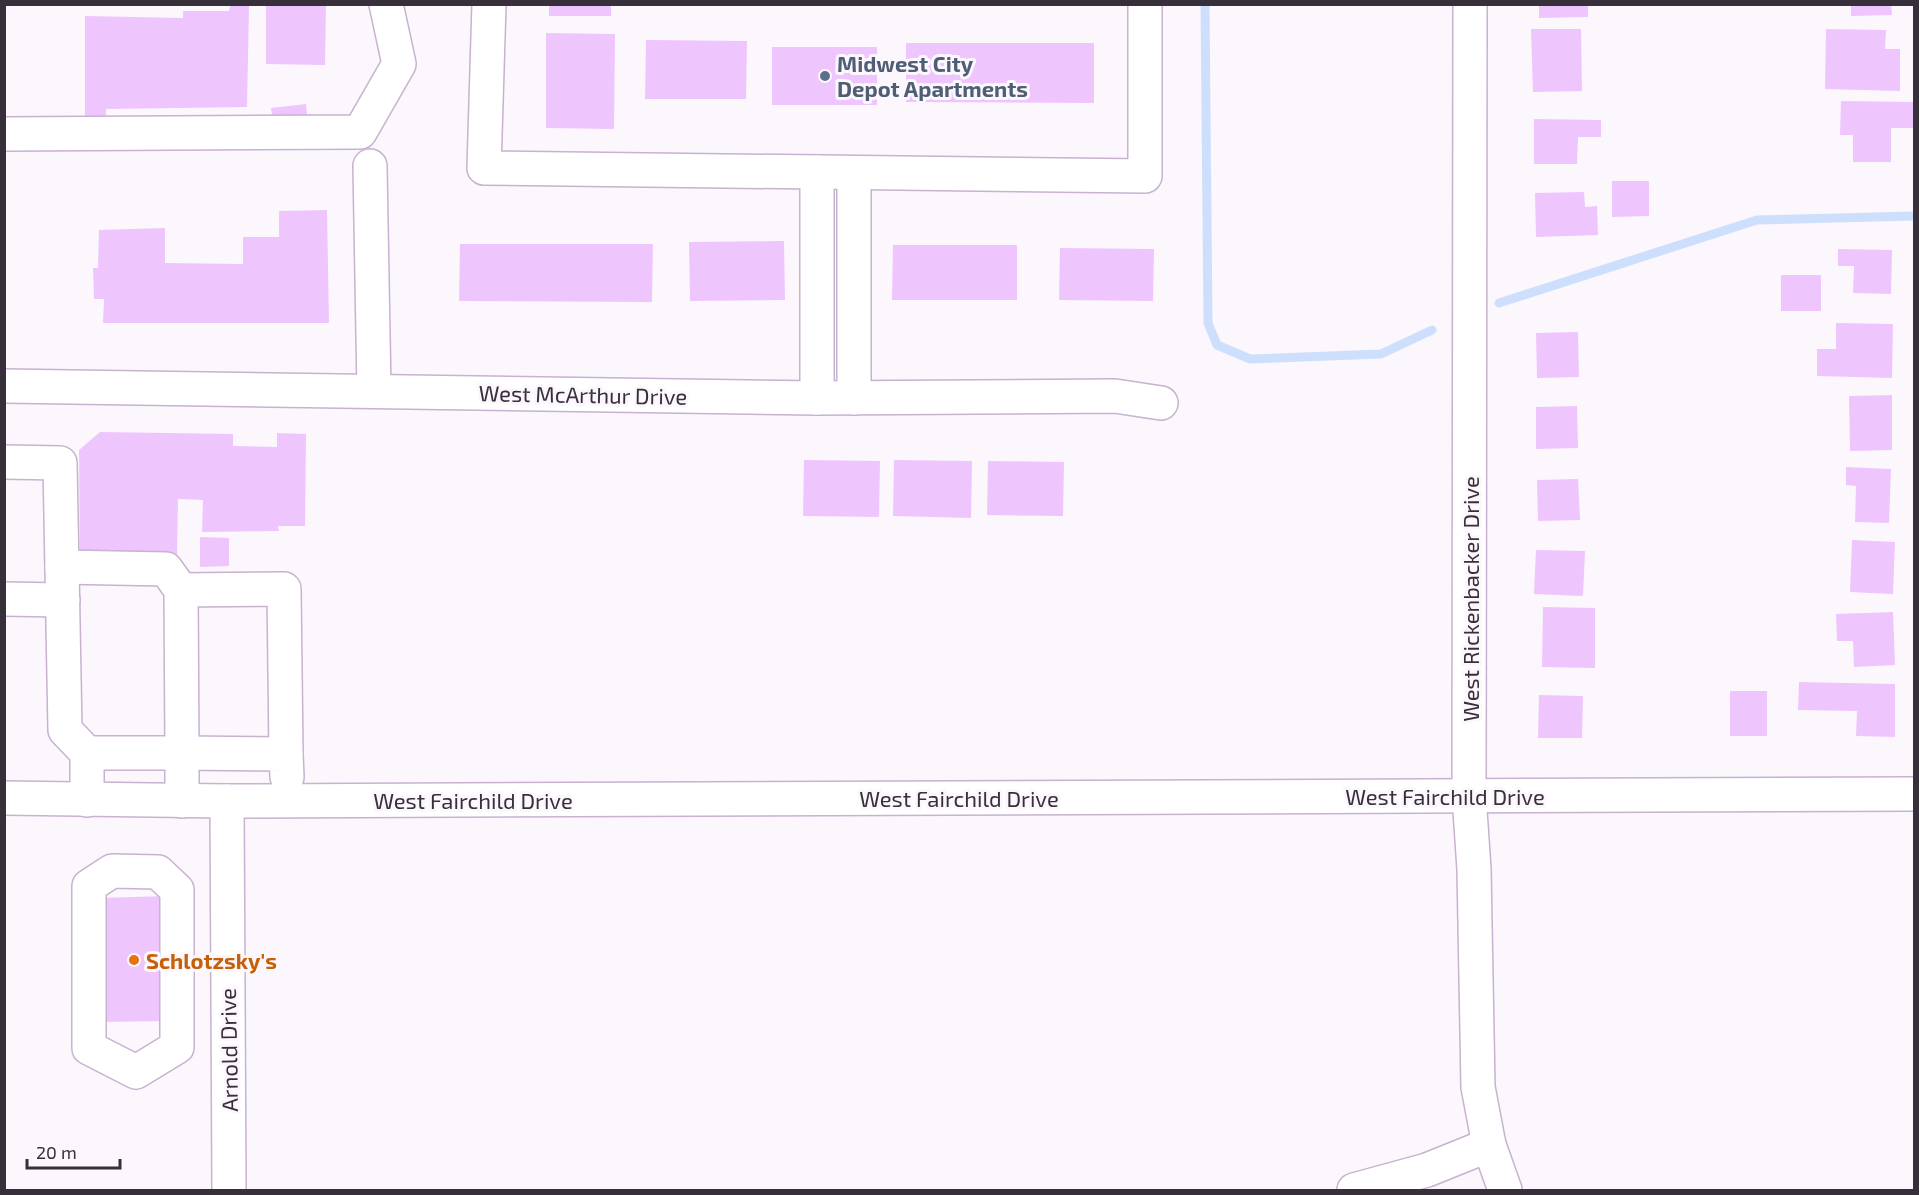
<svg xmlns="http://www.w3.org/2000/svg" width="1919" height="1195" viewBox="0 0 1919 1195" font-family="'Exo 2',sans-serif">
	<rect width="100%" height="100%" fill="#fcf7fd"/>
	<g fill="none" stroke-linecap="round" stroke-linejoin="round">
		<g stroke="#cedffd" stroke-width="9">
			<polyline points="1205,4 1208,323 1217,345 1250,359 1381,354 1432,330"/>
			<polyline points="1499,303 1757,220 1914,216"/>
		</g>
	</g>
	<g fill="#efc5fe">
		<polygon points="266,4 326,4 325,65 266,64"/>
		<rect x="549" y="4" width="62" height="12"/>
		<polygon points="1539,4 1588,4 1588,17 1539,18"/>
		<polygon points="1851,4 1891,4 1892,15 1851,16"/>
		<polygon points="230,6 249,6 247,107 106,109 106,129 85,129 85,16 183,18 183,11 229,11"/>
		<polygon points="1531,29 1581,29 1582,91 1533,92"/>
		<polygon points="1826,29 1886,30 1885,49 1900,49 1900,91 1825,89"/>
		<polygon points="546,33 615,34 614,129 546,128"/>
		<polygon points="646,40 747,41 746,99 645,99"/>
		<polygon points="906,43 1094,43 1094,103 906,102"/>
		<rect x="772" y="47" width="105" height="58"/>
		<polygon points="1841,101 1914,102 1914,128 1891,128 1891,162 1853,162 1853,135 1840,135"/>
		<polygon points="306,104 308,125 274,128 271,108"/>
		<polygon points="1534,119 1601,120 1601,137 1578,137 1577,164 1534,164"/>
		<polygon points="1612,181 1649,181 1649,216 1612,217"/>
		<polygon points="1584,192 1585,207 1597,206 1598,235 1536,237 1535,193"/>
		<polygon points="327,210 329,323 103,323 104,299 94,299 93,268 98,268 99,230 165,228 165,263 243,264 243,237 279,237 279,211"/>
		<polygon points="784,241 785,300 690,301 689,242"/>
		<polygon points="460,244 653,244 652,302 459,301"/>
		<polygon points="893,245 1017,245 1017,300 892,300"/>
		<polygon points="1060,248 1154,249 1153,301 1059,300"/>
		<polygon points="1838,249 1892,250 1891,294 1853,293 1854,266 1838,266"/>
		<rect x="1781" y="275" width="40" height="36"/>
		<polygon points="1836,323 1893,324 1892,378 1817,376 1817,349 1836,349"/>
		<polygon points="1578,332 1579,377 1537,378 1536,333"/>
		<polygon points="1892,395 1892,450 1850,451 1849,396"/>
		<polygon points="1577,406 1578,448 1536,449 1536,407"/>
		<polygon points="100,432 233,434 233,446 277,447 277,433 306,434 305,526 278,526 279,531 202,532 203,500 178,499 177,556 80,557 79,450"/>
		<polygon points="804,460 880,461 879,517 803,516"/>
		<polygon points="894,460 972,461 971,518 893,516"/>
		<polygon points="988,461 1064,462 1063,516 987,515"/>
		<polygon points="1846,467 1891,469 1889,523 1855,522 1856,486 1846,485"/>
		<polygon points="1578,479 1580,520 1538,521 1537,480"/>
		<polygon points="200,537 229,538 229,566 200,567"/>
		<polygon points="1852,540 1895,542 1893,594 1850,592"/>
		<polygon points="1536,550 1585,551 1583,596 1534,594"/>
		<polygon points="1543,607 1595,608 1595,668 1542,667"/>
		<polygon points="1893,612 1895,665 1854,667 1853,641 1837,641 1836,614"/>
		<polygon points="1799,682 1895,684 1895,737 1856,736 1857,711 1798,710"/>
		<rect x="1730" y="691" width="37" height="45"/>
		<polygon points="1539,695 1583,696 1582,738 1538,738"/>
		<polygon points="169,896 167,1021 101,1022 99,898"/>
	</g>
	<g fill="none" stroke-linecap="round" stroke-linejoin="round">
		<defs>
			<g id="minor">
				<polyline points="489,4 484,168 1145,176 1145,4"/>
				<polyline points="1470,4 1469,796 1474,869 1478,1087 1489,1145 1505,1190"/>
				<polyline points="4,134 360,132 399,64 386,4"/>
				<polyline points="370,166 374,391"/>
				<polyline points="817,172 817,398"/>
				<polyline points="854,173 854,398"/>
				<polyline points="4,386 817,398 1115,396 1161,403"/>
				<polyline points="4,462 60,463 65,730 87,753 87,800"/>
				<polyline points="62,567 166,569 181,590 182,753 87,753"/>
				<polyline points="181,590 284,589 286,754"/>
				<polyline points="4,599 63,600"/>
				<polyline points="4,798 227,801 1914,794"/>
				<polyline points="182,801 182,753 286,754 287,777"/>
				<polyline points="227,801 229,1190"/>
				<polygon points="112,871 158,872 177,890 177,1047 136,1072 89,1048 89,886"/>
				<polyline points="1354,1190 1427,1170 1489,1145"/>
			</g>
		</defs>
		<use href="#minor" stroke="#c7b2cf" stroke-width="36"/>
		<use href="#minor" stroke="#fff" stroke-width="33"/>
	</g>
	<circle fill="#5c6f8a" stroke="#fcf7fd" stroke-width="2" cx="825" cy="76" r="6"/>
	<circle fill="#e8710a" stroke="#fcf7fd" stroke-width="2" cx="134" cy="960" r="6"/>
	<g text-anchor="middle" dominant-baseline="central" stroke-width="6" stroke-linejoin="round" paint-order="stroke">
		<g font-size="22" font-weight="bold" fill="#4e5e75" stroke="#fcf7fd" text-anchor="start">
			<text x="837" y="63">Midwest City<tspan x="837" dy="25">Depot Apartments</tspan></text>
		</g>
		<g font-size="22" fill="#372f3a" stroke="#fcf7fd">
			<text transform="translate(583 394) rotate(1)">West McArthur Drive</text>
			<text transform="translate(1470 599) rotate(-90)">West Rickenbacker Drive</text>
			<text x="1445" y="796">West Fairchild Drive</text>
			<text x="959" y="798">West Fairchild Drive</text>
			<text x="473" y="800">West Fairchild Drive</text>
			<text transform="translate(228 1050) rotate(-91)">Arnold Drive</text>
		</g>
		<g font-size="22" font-weight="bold" fill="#c56008" stroke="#fcf7fd" text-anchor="start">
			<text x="146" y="960">Schlotzsky's</text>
		</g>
	</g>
	<rect width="1919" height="1195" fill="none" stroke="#372f3a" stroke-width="12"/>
	<path d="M27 1159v9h93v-9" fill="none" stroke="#372f3a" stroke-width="3"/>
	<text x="36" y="1159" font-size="18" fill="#372f3a" stroke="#fcf7fd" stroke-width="4.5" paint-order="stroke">20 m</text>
</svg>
